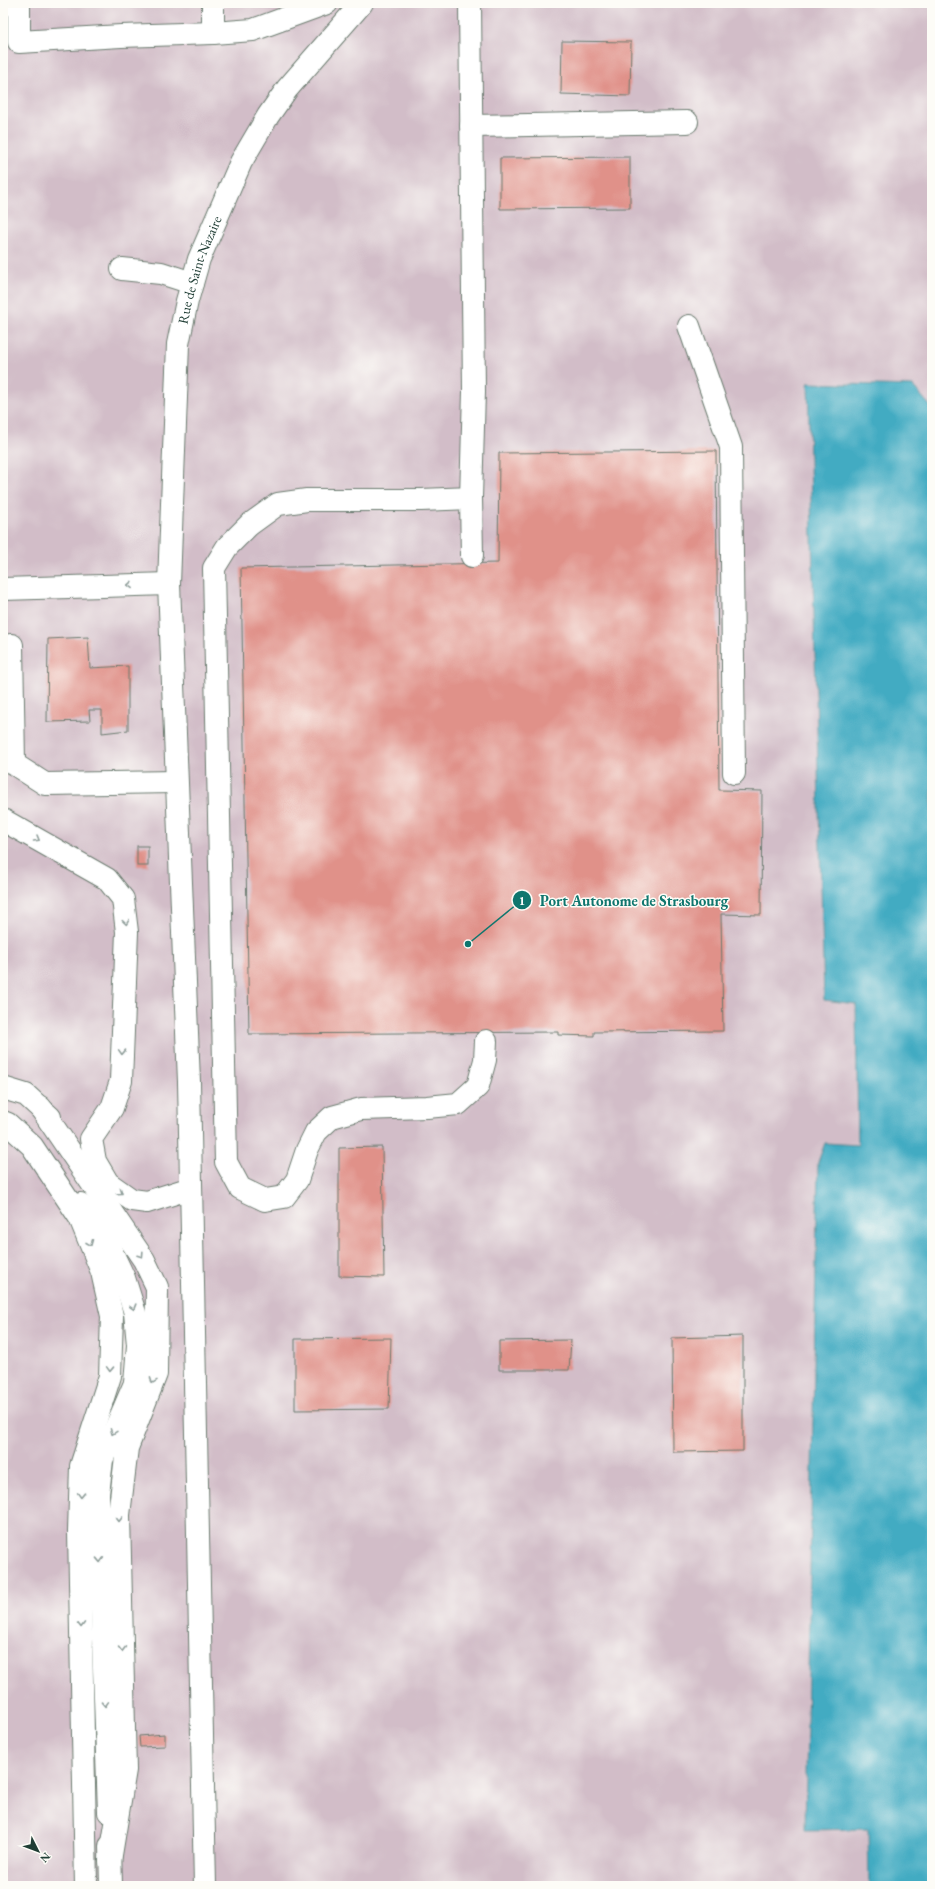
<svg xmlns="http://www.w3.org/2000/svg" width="935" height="1889" viewBox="0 0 935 1889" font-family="'EB Garamond',serif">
	<rect width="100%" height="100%" fill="#fdfcf7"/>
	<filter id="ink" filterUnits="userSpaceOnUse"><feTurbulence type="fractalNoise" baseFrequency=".025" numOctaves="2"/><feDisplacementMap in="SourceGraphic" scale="8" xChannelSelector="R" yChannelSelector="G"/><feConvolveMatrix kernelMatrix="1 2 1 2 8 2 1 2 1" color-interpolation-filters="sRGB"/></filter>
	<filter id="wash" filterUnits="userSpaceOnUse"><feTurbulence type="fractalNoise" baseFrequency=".012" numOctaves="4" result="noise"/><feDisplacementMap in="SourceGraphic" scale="16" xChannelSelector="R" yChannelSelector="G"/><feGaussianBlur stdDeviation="0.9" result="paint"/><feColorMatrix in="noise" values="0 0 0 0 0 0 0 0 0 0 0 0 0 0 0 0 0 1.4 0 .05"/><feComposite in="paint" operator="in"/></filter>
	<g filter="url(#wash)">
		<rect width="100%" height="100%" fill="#f7efdd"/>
		<rect fill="#d2bdc8" x="3" y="3" width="929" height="1883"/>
		<polygon fill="#42abc2" stroke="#30747b" points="808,383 913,386 932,408 932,1886 869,1886 868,1829 805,1830 818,1162 825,1143 858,1145 856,1004 824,1000"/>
		<g id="blocks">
			<g fill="#e09189">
				<polygon points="562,41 631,42 630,96 561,94"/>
				<polygon points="630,157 630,208 500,209 500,158"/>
				<polygon points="716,451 719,790 762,791 761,915 721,914 723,1031 594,1032 594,1036 558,1035 558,1032 249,1034 241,568 498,563 499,453"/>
				<polygon points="88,637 90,668 128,666 128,730 102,733 102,710 89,710 90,721 47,722 48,639"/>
				<rect x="137" y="846" width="11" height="20"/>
				<polygon points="382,1147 384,1277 339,1276 339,1148"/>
				<polygon points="743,1336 743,1451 673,1452 672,1338"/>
				<polygon points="391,1338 389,1409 295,1410 295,1339"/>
				<polygon points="571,1340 569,1370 499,1370 499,1341"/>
				<polygon points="165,1734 165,1746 140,1747 139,1736"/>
			</g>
		</g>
	</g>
	<g filter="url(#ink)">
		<use href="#blocks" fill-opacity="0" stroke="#6b7b6f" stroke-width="1"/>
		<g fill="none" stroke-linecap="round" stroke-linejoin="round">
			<defs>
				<g id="minor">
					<polyline points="19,3 19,42 121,36 213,33 253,30 327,3"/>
					<polyline points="213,3 213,33"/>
					<polyline points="470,3 474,391 471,498 421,500 307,500 278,504 249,525 227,547 214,568 226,1162 240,1188 265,1200 284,1197 297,1180 307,1150 316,1132 332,1117 361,1109 427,1107 458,1104 478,1086 485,1060 486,1041"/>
					<polyline points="471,126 687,122"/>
					<polyline points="122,269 161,273 192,283"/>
					<polyline points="689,326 731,447 734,773"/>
					<polyline points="471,498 472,556"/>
					<polyline points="3,589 169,584"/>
					<polyline points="3,646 12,645 14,763"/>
					<polyline points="3,757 45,784 176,782"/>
					<polyline points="3,820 107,879 123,899 127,932 121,1081 112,1108 91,1139 95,1161 108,1183 132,1200 147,1202 191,1188"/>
					<polyline points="3,1088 26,1095 50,1117"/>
					<polyline points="40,1107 144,1260 157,1287 156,1374 127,1448 119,1515 125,1770 110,1861"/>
					<polyline points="3,1122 8,1124 32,1146 80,1218 102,1272 112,1316 110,1376 81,1466 79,1531 86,1886"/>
					<polyline points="80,1204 100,1227 124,1278 135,1313 138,1345 135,1383 102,1460 98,1494 109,1812"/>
					<polyline points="110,1846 111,1886"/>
					<path id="s1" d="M 205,1886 L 189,1082 L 169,584 L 178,344 L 187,301 L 199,259 L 241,162 L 268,116 L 287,89 L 362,3"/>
				</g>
			</defs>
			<use href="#minor" stroke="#6b7b6f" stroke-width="24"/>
			<use href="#minor" stroke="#fff" stroke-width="22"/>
		</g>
		<defs><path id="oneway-chevron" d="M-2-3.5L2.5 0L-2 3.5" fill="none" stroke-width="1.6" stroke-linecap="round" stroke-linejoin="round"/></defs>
		<g stroke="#8f9e9a">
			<use href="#oneway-chevron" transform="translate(130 585) rotate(178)"/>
			<use href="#oneway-chevron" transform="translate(37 839) rotate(30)"/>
			<use href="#oneway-chevron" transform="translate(126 922) rotate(82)"/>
			<use href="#oneway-chevron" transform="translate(122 1052) rotate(92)"/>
			<use href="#oneway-chevron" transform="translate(120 1192) rotate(35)"/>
			<use href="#oneway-chevron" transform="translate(90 1243) rotate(68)"/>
			<use href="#oneway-chevron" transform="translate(141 1255) rotate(57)"/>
			<use href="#oneway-chevron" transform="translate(133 1307) rotate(74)"/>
			<use href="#oneway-chevron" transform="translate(110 1369) rotate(92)"/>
			<use href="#oneway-chevron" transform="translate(153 1381) rotate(111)"/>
			<use href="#oneway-chevron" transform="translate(113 1432) rotate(111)"/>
			<use href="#oneway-chevron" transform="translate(81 1495) rotate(92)"/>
			<use href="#oneway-chevron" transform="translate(119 1519) rotate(90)"/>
			<use href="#oneway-chevron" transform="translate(100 1560) rotate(88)"/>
			<use href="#oneway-chevron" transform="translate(81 1625) rotate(89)"/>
			<use href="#oneway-chevron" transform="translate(122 1649) rotate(89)"/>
			<use href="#oneway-chevron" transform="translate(105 1704) rotate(88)"/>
		</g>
	</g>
	<g text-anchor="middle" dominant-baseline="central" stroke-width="3" stroke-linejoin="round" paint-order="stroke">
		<g font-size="14" fill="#1f3d34" stroke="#fdfcf7">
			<text stroke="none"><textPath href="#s1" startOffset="1620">Rue de Saint-Nazaire</textPath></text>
		</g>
	</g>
	<path fill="none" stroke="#0f766e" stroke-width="1.5" d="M468 944L522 900"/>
	<g fill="#0f766e" stroke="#fdfcf7" stroke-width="1.5">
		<circle cx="468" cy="944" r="4"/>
		<circle cx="522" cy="900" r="10"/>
	</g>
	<g font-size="12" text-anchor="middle" font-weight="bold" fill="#fff">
		<text x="522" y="905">1</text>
	</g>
	<g font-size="15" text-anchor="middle" font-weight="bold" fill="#0f766e" stroke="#fdfcf7" stroke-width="3" stroke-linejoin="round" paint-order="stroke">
		<text x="634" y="906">Port Autonome de Strasbourg</text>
	</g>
	<rect width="935" height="1889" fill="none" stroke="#fdfcf7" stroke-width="16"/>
	<g transform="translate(38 1851) rotate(132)" stroke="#fdfcf7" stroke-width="3" paint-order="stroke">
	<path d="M0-3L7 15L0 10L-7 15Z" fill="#1f3d34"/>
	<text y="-6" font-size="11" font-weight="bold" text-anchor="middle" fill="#1f3d34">N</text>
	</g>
</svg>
